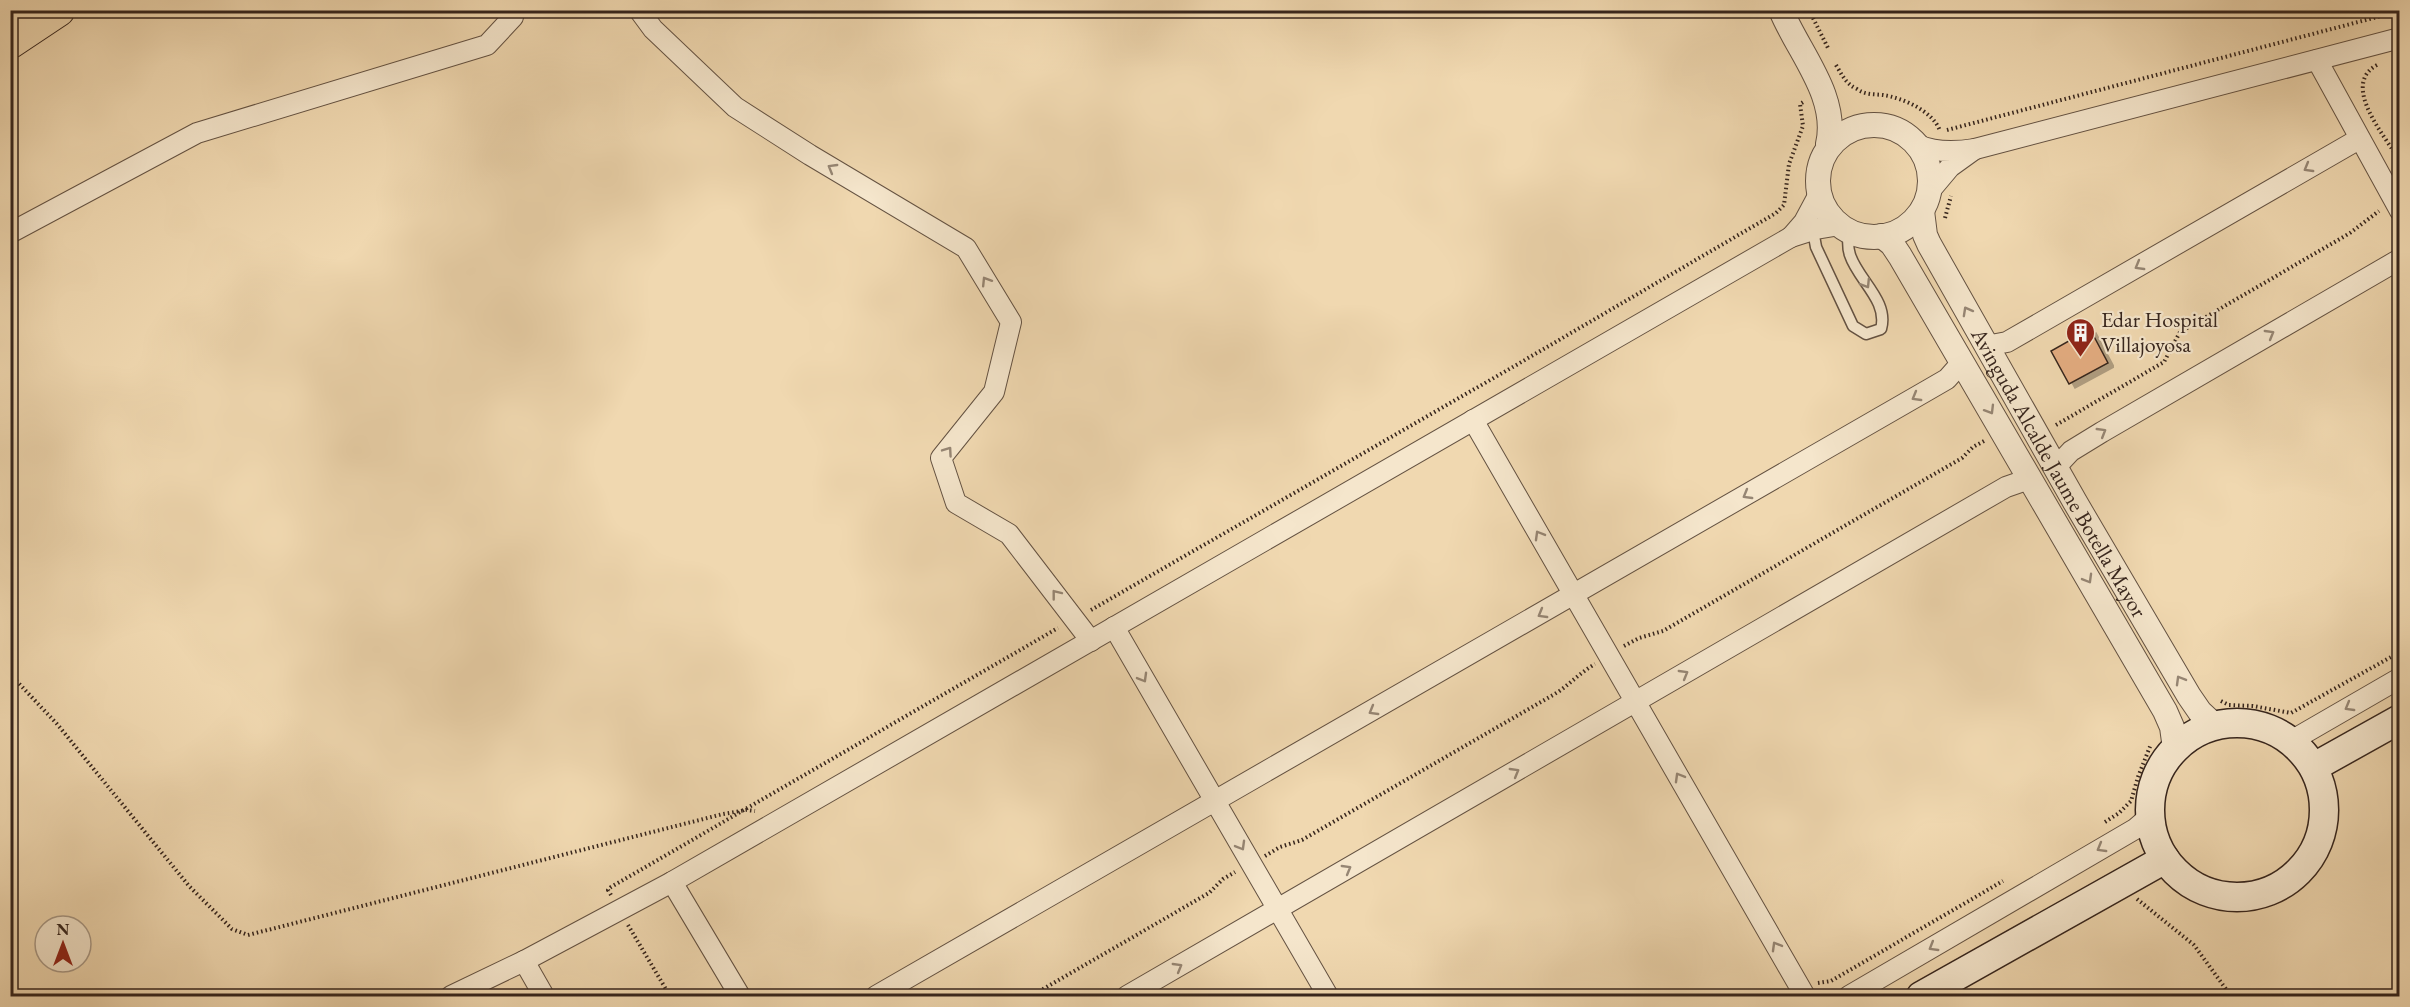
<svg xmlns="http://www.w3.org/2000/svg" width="2410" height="1007" viewBox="0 0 2410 1007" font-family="'EB Garamond',serif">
	<defs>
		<filter id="shadow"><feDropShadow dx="6" dy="4" stdDeviation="0" flood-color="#0004"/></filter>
	</defs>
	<rect width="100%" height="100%" fill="#f0d8b0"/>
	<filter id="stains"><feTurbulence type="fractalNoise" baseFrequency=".00333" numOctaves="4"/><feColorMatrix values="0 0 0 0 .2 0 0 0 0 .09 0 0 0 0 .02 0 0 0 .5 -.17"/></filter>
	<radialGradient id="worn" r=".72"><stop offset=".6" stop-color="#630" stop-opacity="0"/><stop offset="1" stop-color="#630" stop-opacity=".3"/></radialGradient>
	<polygon fill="#e4ad81" stroke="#36251d" stroke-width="1.5" filter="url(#shadow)" points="2090,329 2108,363 2069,384 2051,351"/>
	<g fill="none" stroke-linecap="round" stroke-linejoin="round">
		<defs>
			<path id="service" d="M 1816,229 L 1814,236 L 1816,247 L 1853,326 L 1866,334 L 1881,329 C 1889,301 1858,280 1850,255 C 1847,247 1848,238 1849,230"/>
			<g id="minor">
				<polyline points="639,10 653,29 735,107 810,155 966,248 1011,322 994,392 941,458 956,503 1009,534 1091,641"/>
				<polyline points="2317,60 2400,211"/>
				<path d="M 1918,145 C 1936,153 1956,152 1975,149 L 1950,167 L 1929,192"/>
				<polyline points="1975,149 2400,38"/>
				<polyline points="1819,194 1804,222 1791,237 1816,229 1840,225"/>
				<polyline points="10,233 197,133 487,45 513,17 514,10"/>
				<polyline points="1986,346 2007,342 2359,139"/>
				<polyline points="1473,420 1805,996"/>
				<polyline points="2056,467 2071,451 2102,432 2400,259"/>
				<polyline points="1114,627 1328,996"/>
				<polyline points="2291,741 2400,678"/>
				<polyline points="672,882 740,996"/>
				<polyline points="524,961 544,996"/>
				<polyline points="451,996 524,961 672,882 1791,237"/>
				<polyline points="876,996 1928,390 1947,379 1962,362"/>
				<polyline points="1127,996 2006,487 2029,479"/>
				<polyline points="1849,996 2135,829 2150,816"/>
			</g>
			<g id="tertiary">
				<path d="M 1781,10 C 1798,52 1839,96 1828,144"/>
				<circle cx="1874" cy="181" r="56"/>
				<path id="s1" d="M 1922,211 L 1925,235 L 1929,244 L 2075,502 L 2189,696 L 2200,712 L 2215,726"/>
				<polyline points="1882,236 1892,244 1900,256 2165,711 2172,727 2175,749"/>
			</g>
			<g id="secondary">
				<circle cx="2237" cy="810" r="87"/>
				<polyline points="2314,767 2400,719"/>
				<polyline points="1921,996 2165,859"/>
			</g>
			<polyline id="trunk" points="10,42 58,10"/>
		</defs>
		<use href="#service" stroke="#645242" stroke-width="13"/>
		<use href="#minor" stroke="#645242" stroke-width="22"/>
		<use href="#tertiary" stroke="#645242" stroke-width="26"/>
		<use href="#secondary" stroke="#36251d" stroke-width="31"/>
		<use href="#trunk" stroke="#36251d" stroke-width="35"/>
		<g stroke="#36251d" stroke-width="4" stroke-dasharray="1.5 3" stroke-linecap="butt">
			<polyline points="1809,10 1829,50"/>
			<path d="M 1836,65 C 1842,75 1846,84 1857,89 C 1865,95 1874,94 1883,95 C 1903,98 1933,111 1940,131"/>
			<path d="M 2377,65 C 2340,85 2385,136 2400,161"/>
			<polyline points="1947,130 2400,11"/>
			<polyline points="1945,218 1951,196"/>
			<polyline points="10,410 15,414 15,419 10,476"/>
			<polyline points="2056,425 2164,362 2180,332 2350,233 2379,211"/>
			<polyline points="1091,610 1518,364 1776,213 1784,205 1789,164 1803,126 1800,104 1805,101"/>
			<polyline points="1624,646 1639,638 1663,631 1962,458 1973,447 1984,441"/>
			<polyline points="10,674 57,724 189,886 232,929 248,935 723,814 746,810 755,811"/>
			<polyline points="2221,701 2229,705 2253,706 2291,713 2400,652"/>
			<polyline points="2105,822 2119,813 2131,801 2138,777 2151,744"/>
			<path d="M 1265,856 L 1280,847 L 1302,840 L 1558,692 C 1571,683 1581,672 1595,664"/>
			<polyline points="611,895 608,890 611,887 1058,628"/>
			<polyline points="2137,899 2194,945 2231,996"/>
			<polyline points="628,925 670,996"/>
			<polyline points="1818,983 1831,981 2003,881"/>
			<polyline points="1031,996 1209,893 1223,879 1235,872"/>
		</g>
		<use href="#service" stroke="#f5e6cc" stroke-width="10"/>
		<use href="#minor" stroke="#f5e6cc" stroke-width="20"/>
		<use href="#tertiary" stroke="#f5e6cc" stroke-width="24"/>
		<use href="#secondary" stroke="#f5e6cc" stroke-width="28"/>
		<use href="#trunk" stroke="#f0d8b0" stroke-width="33"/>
	</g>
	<defs><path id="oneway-chevron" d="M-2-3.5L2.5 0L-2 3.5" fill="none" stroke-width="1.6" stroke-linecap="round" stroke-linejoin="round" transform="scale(1.5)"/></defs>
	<g stroke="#968674">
		<use href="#oneway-chevron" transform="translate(832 168) rotate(-150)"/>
		<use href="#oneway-chevron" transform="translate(2308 168) rotate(150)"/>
		<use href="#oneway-chevron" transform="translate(2139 266) rotate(150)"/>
		<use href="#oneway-chevron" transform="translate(986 281) rotate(-122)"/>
		<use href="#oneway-chevron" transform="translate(1866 284) rotate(58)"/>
		<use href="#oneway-chevron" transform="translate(1967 311) rotate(-119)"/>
		<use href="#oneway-chevron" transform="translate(2270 334) rotate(-30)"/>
		<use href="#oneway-chevron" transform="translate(1916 397) rotate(150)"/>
		<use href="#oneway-chevron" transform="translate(1990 410) rotate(59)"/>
		<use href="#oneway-chevron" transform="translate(2102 432) rotate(-31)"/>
		<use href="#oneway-chevron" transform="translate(948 451) rotate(-55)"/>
		<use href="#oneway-chevron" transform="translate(1747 495) rotate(150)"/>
		<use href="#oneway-chevron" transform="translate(1539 535) rotate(-120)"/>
		<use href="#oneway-chevron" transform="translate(2088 579) rotate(60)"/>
		<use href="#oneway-chevron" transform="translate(1056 594) rotate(-128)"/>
		<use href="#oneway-chevron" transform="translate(1542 614) rotate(150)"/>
		<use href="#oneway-chevron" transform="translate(1684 674) rotate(-30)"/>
		<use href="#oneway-chevron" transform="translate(1143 678) rotate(60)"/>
		<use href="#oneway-chevron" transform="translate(2180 680) rotate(-120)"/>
		<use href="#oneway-chevron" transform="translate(2349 707) rotate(150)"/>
		<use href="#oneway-chevron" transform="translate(1373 711) rotate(150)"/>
		<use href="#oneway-chevron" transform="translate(1515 772) rotate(-30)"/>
		<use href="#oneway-chevron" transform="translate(1679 777) rotate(-120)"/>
		<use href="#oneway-chevron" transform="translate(1241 846) rotate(60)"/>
		<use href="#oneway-chevron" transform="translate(2101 848) rotate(150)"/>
		<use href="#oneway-chevron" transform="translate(1347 869) rotate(-30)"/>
		<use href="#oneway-chevron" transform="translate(1776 946) rotate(-120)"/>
		<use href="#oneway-chevron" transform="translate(1933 947) rotate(149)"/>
		<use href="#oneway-chevron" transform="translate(1178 967) rotate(-30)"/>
	</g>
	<defs>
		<symbol id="building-pin" viewBox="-11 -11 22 30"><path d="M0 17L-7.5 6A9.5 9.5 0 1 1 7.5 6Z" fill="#8f2418" stroke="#f5e6cc"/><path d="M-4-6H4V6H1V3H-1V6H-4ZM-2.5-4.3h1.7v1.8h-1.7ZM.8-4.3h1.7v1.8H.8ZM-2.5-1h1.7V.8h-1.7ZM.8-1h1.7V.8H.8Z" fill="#fff"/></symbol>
	</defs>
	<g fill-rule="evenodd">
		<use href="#building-pin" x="2064" y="316" width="33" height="45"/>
	</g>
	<g text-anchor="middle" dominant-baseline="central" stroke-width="4.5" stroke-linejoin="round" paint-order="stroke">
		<g font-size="22" fill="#36251d" stroke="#f5e6cc" text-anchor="start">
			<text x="2101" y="319">Edar Hospital<tspan x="2101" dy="25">Villajoyosa</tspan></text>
		</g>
		<g font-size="22" fill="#36251d" stroke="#f5e6cc">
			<text stroke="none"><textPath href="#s1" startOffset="297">Avinguda Alcalde Jaume Botella Mayor</textPath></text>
		</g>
	</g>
	<rect width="2410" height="1007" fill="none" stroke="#f0d8b0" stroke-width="36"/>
	<rect x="12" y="12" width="2386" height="983" fill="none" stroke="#36251d" stroke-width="3"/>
	<rect x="18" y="18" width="2374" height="971" fill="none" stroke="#36251d" stroke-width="1.5"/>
	<g transform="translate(63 944)"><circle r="28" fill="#f5e6cc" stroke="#a99986" stroke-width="1.5"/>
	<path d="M0-4.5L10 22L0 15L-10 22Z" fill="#8f2418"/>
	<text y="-9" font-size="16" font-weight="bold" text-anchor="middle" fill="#36251d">N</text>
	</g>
	<rect width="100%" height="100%" filter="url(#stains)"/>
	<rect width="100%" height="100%" fill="url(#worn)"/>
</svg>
